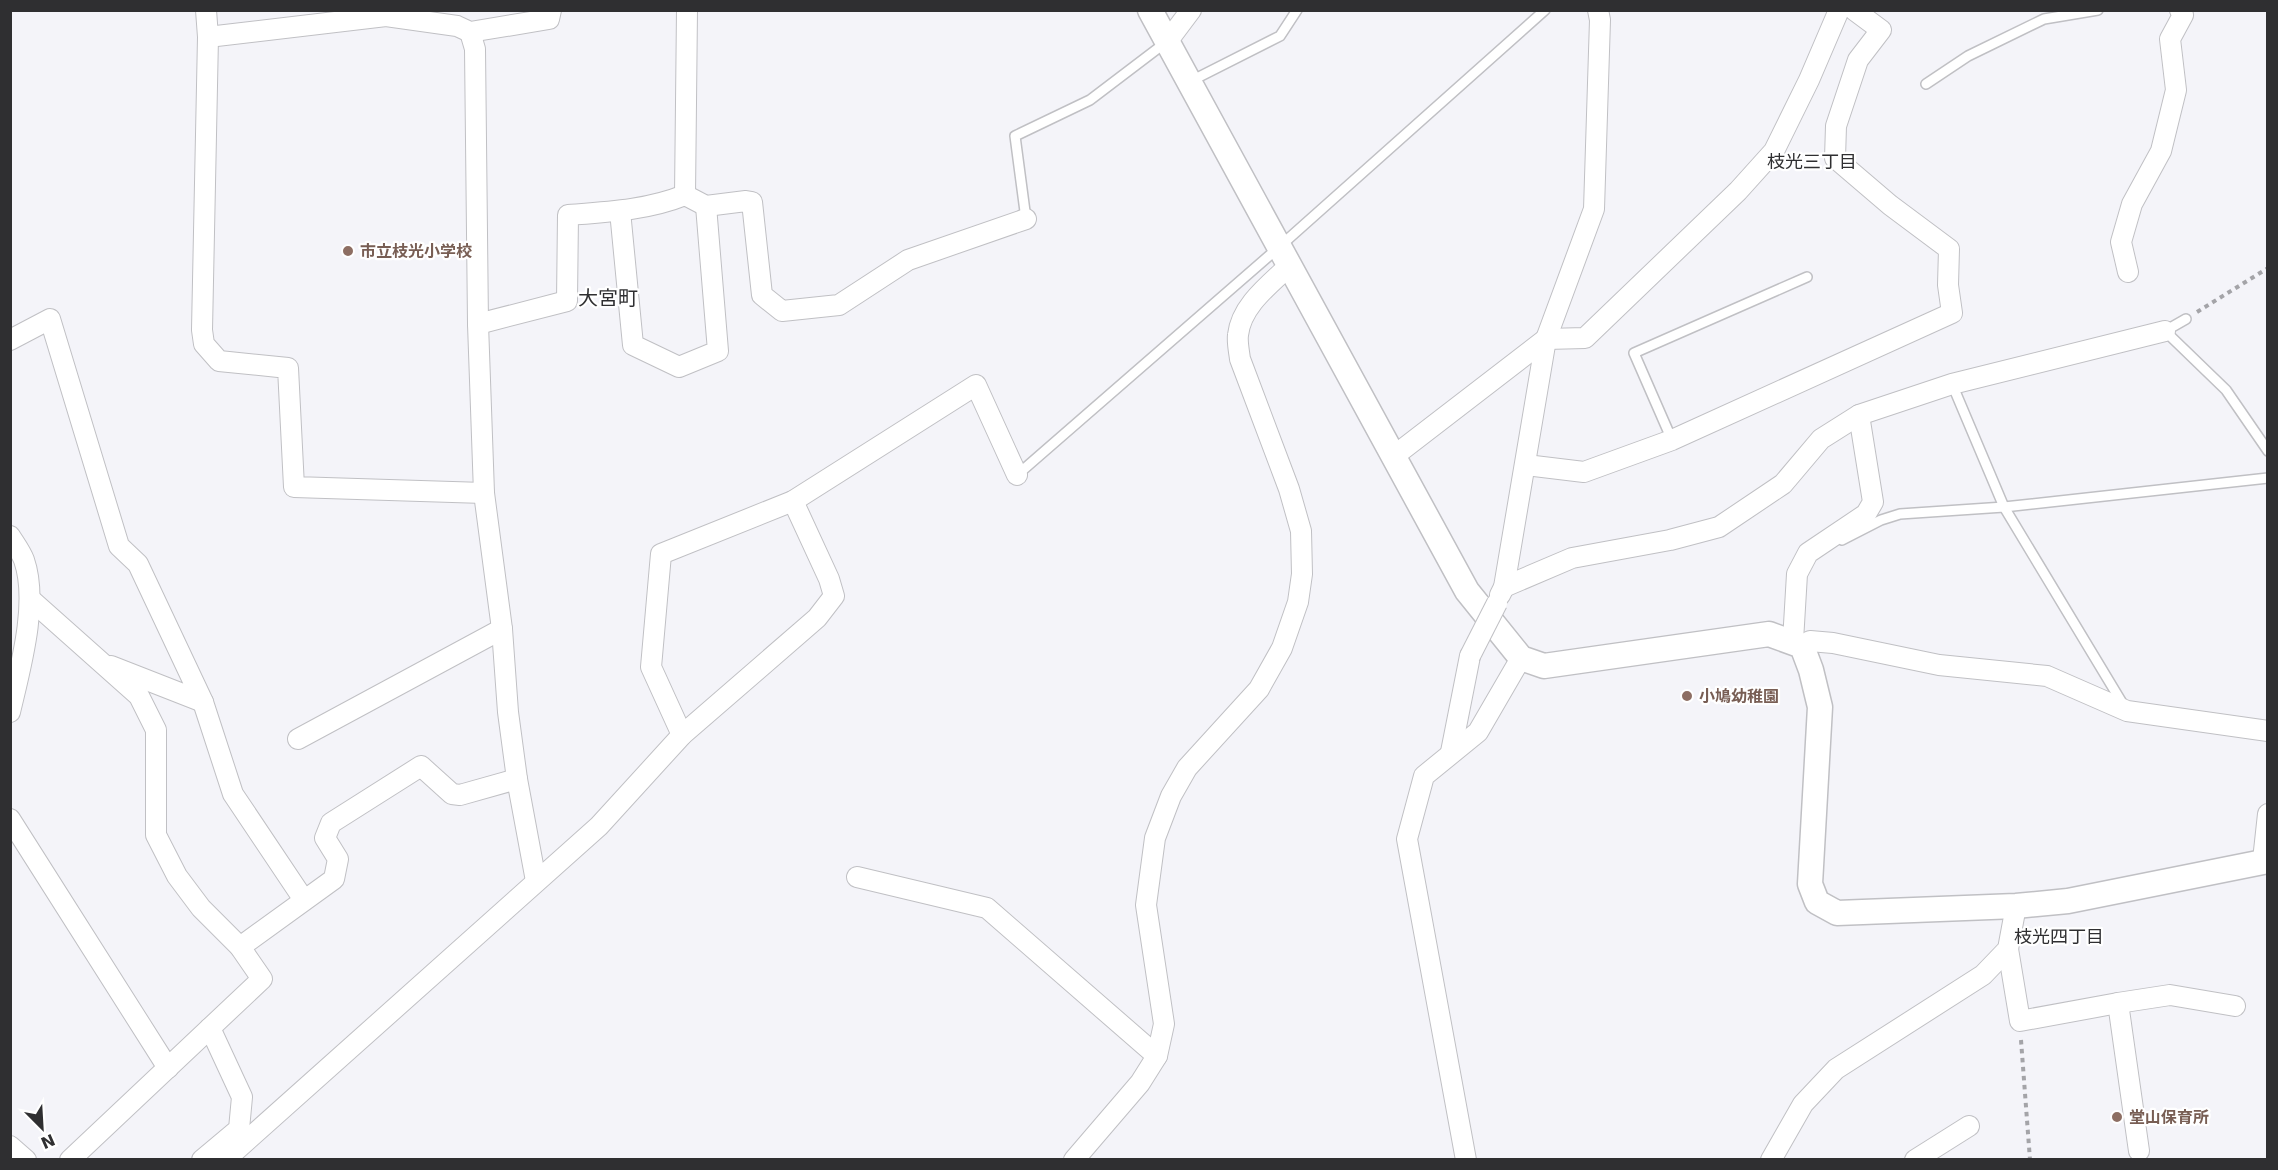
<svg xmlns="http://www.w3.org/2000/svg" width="2278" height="1170" viewBox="0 0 2278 1170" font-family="'DejaVu Sans','Noto Sans JP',sans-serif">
	<rect width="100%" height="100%" fill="#f4f4f9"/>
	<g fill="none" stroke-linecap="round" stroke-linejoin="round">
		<defs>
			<g id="service">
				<polyline points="1189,82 1280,36 1297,10"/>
				<polyline points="1926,84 1968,56 2044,19 2098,10"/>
				<polyline points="1026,219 1015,136 1090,100 1165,43"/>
				<polyline points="2186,319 2165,331 2226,390 2268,451"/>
				<polyline points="1952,384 2004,507 2124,706"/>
				<polyline points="1672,440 1634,353 1807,277"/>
				<polyline points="1017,475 1278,248 1545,10"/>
				<polyline points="1842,540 1881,520 1900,514 2004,507 2268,478"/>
			</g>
			<g id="minor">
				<polyline points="206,10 208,37 202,330 204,344 219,361 288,368 294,487 484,493"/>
				<polyline points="470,32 475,49 478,324 484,493 502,629 508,712 517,779 536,881"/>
				<polyline points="208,37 386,16 457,26 470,32 549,19 551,10"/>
				<polyline points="1167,42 1191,10"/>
				<polyline points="685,195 687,10"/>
				<polyline points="620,211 633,345 679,367 718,351 706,206"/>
				<polyline points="2128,272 2121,242 2132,204 2161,151 2176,90 2170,39 2183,15 2180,10"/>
				<path d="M 478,324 L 567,301 L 568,215 C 608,212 648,210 685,195 L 706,206 L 746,201 L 752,202 L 762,295 L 782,311 L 839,305 L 908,260 L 1026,219"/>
				<polyline points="10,340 50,319 119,546 138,564 203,702 111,666"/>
				<polyline points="1394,456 1546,339 1585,338 1738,191 1774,151 1809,80 1839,10"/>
				<polyline points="1526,465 1584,472 1672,440 1952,313 1948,285 1949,249 1890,205 1835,158 1836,126 1858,60 1881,30 1854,10"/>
				<path d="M 10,536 C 15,544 21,552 24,560 C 39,603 20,669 10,712"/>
				<polyline points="1504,587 1572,558 1670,540 1719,527 1783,484 1821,439 1859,415 1952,384 2165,331"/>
				<polyline points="1500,595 1504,587 1546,339 1594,209 1600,20 1598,10"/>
				<polyline points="30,599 139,696 156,730 156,835 177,876 201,908 240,947 262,979 70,1160"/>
				<polyline points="1793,641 1797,574 1808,553 1866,514 1873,502 1859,415"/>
				<polyline points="1802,646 1810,641 1833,643 1939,665 2047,676 2127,711 2268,731"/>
				<polyline points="203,702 233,794 304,900"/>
				<polyline points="682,735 651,667 661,554 793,501 976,385 1017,475"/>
				<polyline points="298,739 502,629"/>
				<polyline points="1451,752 1470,656"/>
				<polyline points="10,819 168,1068"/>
				<polyline points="2263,860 2268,814"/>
				<polyline points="857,877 987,908 1157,1056"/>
				<polyline points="240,947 334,879 338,859 325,838 331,823 421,766 452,794 460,795 517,779"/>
				<polyline points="2008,949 2020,1021 2118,1003"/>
				<polyline points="10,1146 26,1160"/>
				<polyline points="2139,1151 2118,1003 2170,995 2235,1006"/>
				<polyline points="202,1160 239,1129 242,1097 210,1028"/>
				<polyline points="225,1160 599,826 682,735 817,618 834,596 829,579 793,501"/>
				<path d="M 1074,1160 L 1140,1083 L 1157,1056 L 1164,1024 L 1146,905 L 1155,838 L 1171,796 L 1187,768 L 1259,689 L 1282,648 L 1298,602 L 1302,574 L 1301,531 L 1289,489 L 1240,359 C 1239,351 1237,342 1238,335 C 1241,306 1269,285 1289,266"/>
				<polyline points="1466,1160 1407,839 1424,776 1478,732 1521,658"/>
				<polyline points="1771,1160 1803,1104 1836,1069 1983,975 2008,949 2016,906"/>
				<polyline points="1915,1160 1969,1126"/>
			</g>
			<polyline id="tertiary" points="1150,10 1467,591 1521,658 1544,666 1769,634 1802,646 1811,670 1820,707 1810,884 1817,902 1837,913 2016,906 2068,901 2268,861"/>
		</defs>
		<use href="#service" stroke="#c0c0c4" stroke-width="12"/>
		<use href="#minor" stroke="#c0c0c4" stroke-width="22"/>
		<use href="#tertiary" stroke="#c0c0c4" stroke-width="27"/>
		<g stroke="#a4a4a8" stroke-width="4" stroke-dasharray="4.5 4.5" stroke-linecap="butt">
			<polyline points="2197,312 2268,268"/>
			<polyline points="2021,1040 2030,1160"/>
		</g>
		<use href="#service" stroke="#fff" stroke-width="9"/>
		<use href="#minor" stroke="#fff" stroke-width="20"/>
		<use href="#tertiary" stroke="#fff" stroke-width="24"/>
		<defs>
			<polyline id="minor-bridge" points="1470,656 1497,603"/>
		</defs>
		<use href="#minor-bridge" stroke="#c0c0c4" stroke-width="22" stroke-linecap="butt"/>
		<use href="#minor-bridge" stroke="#fff" stroke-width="20"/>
	</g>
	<g fill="#8d6e63" stroke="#fff" stroke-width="2">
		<circle cx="348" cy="251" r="6"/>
		<circle cx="1687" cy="696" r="6"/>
		<circle cx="2117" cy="1117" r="6"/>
	</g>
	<g text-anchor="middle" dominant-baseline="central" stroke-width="4.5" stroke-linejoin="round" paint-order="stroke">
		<g font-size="16" font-weight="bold" fill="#785e54" stroke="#fff" text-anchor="start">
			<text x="360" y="251">市立枝光小学校</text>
			<text x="1699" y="696">小鳩幼稚園</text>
			<text x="2129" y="1117">堂山保育所</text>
		</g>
		<g font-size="18" fill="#2f2f31" stroke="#fff">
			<text x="1812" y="161">枝光三丁目</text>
			<text x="2059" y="936">枝光四丁目</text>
		</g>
		<g font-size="20" fill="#2f2f31" stroke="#fff">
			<text x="608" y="298">大宮町</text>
		</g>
	</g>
	<rect width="2278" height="1170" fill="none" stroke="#2f2f31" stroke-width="24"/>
	<g transform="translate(42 1128) rotate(156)" stroke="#ffffff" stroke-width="4.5" paint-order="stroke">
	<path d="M0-4.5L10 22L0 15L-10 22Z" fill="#2f2f31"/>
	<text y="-9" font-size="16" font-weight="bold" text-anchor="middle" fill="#2f2f31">N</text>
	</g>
</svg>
